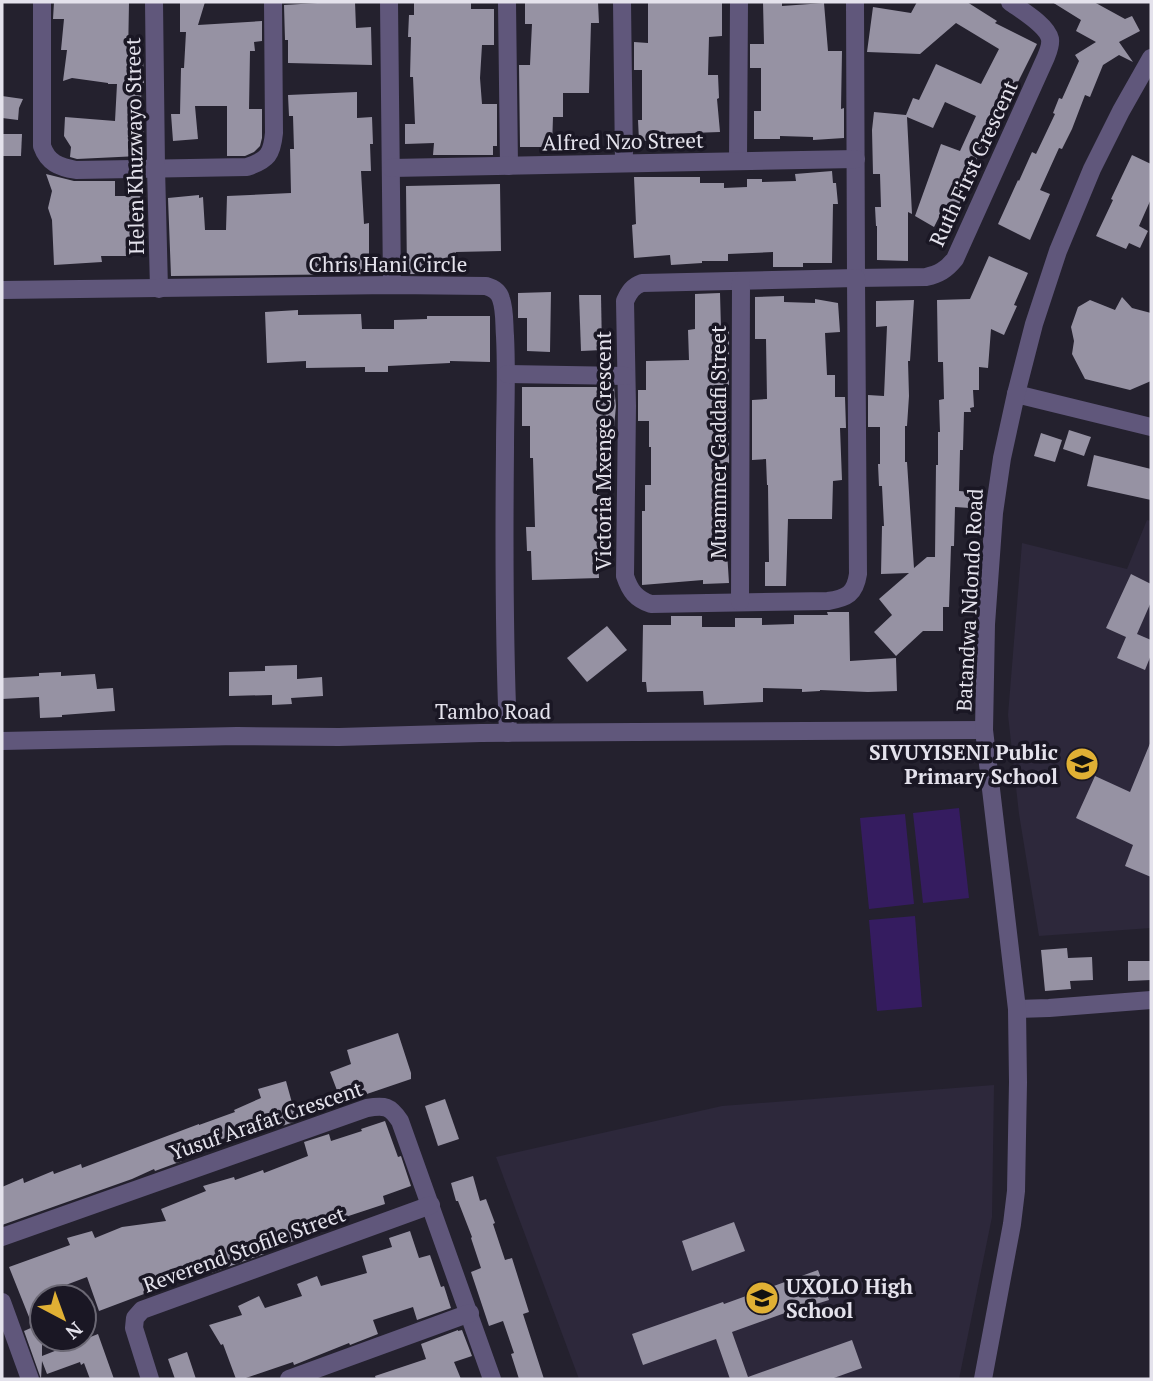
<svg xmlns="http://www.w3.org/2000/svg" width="1153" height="1381" viewBox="0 0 1153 1381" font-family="'PT Serif',serif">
	<rect width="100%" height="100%" fill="#24212e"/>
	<g fill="#2d283b">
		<polygon points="1147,520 1151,521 1151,928 1039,936 1019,814 1008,715 1022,543 1127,569"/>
		<polygon points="994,1085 992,1217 959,1379 579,1379 496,1157 722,1106"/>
	</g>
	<g fill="#351c60">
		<polygon points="959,808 969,898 923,903 913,813"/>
		<polygon points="905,814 914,904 869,909 860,818"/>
		<polygon points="915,916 922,1007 877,1011 869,920"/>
	</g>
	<g fill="#9692a3">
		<polygon points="54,2 129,2 128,58 143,57 144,83 142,83 140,117 144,117 144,149 139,156 77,159 70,157 71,147 64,136 65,117 115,121 117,84 108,84 108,83 72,78 63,81 67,50 61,50 64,19 53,19"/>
		<polygon points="180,2 205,2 198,25 262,21 262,41 254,42 255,51 250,51 249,109 262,109 262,138 260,146 254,152 245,156 227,156 227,106 195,106 198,139 173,141 171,114 180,114 181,68 184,68 186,32 180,32"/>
		<polygon points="334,2 355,2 356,28 371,27 372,65 288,63 288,40 285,40 284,5"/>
		<polygon points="414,2 471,2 471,9 494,9 494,45 482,45 480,78 482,104 497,104 497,146 493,146 493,155 433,155 434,143 405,144 405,124 415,124 413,77 410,77 411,37 408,37 409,15 414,15"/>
		<polygon points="525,2 598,2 599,23 591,23 589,93 563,93 563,117 553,117 552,147 520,147 519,65 530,65 532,24 525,24"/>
		<polygon points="648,2 722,2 722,36 709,37 708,75 718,75 719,98 717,99 720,132 663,134 663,140 639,141 638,120 642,120 642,70 634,70 634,42 648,43"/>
		<polygon points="763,2 782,2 782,6 824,3 828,51 842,51 841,109 844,108 844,138 813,140 813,137 780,136 780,139 754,139 754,111 761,111 761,68 750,68 750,44 764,44"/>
		<polygon points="917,2 967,2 997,21 995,23 1037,44 1008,102 1010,103 1001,125 999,124 987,150 981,147 960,203 949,223 939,217 934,227 915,216 941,144 960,151 976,116 945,102 933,128 907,117 912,214 908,212 908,261 877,260 877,226 876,226 875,207 881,207 880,174 873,174 872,130 874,112 906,115 913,98 919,100 936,64 981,84 999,49 956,23 920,54 867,52 873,7 911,13"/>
		<polygon points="1052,2 1094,2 1125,19 1132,16 1140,31 1119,42 1133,62 1119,55 1103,65 1090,97 1085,95 1072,129 1062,149 1059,148 1040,190 1050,194 1030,240 998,224 1018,180 1019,181 1032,152 1036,154 1055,114 1053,113 1059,98 1062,99 1079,61 1075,55 1096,42 1076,31 1081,20"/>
		<polygon points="357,92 357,118 372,117 373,144 370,144 371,171 361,171 364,224 369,223 369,274 171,276 168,198 199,195 199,198 203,197 205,230 226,230 227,196 291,193 290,149 294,149 293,116 289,116 288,95"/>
		<polygon points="2,96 23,99 19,108 18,120 2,118"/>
		<polygon points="3,134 22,134 21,156 3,156"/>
		<polygon points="1132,155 1151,164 1151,199 1139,226 1148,231 1140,248 1129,243 1126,249 1096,236 1113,200 1111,199"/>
		<polygon points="832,171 833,183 836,183 838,204 833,204 832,263 803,263 803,267 773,267 773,252 728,254 728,261 702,261 702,263 671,265 670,255 634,258 632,225 636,224 634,177 700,177 700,183 724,183 724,188 747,187 747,179 762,179 762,182 796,181 795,174"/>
		<polygon points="46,174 74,181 115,181 115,196 142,196 142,200 145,200 147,256 101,256 102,262 54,265 52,220 48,208 52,191"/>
		<polygon points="500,184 501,251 456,252 457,274 407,274 406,186"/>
		<polygon points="989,256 1028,273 1014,305 1017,306 1004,335 991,329 988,368 979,367 979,390 973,390 974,407 970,408 971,412 964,412 963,450 960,450 959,491 971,492 970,508 955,507 954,546 951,546 949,607 943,607 943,631 923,631 896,656 874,632 892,615 879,599 909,573 881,574 882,526 884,526 882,486 879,486 878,464 880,464 880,427 868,427 868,395 884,396 887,326 876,327 876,301 914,300 910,361 908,361 909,396 907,426 905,426 905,462 907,462 914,568 927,557 935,557 936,465 938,465 938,432 940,432 939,400 944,399 943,362 938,362 937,300 970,299"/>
		<polygon points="551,292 550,352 527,351 527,318 518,318 518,293"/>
		<polygon points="720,293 721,329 729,329 729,479 721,479 722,514 729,514 729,536 726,536 729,583 703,584 703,580 642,585 642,511 645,511 645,485 651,485 651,447 649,447 649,421 638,421 638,390 646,390 646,361 689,360 688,330 695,329 695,294"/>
		<polygon points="579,295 601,295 602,350 581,351"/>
		<polygon points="784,296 784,302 815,303 815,299 838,303 840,332 825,333 827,375 835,375 835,397 845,397 846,428 840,428 842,480 833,481 832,519 788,519 786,586 765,586 765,562 769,562 768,485 767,485 766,459 752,460 752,400 767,399 766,339 755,339 755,297"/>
		<polygon points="1122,297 1132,308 1151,313 1151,381 1130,390 1085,379 1072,354 1074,341 1071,327 1078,307 1090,300 1115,310"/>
		<polygon points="298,310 298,315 361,314 362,329 394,329 394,320 427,319 427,316 490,316 490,362 450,361 450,363 388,366 388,372 365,372 365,367 306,368 306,361 267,363 265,312"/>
		<polygon points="522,387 614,387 616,406 614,427 597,426 597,495 602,495 603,522 609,522 609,554 598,554 599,578 532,580 531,551 527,551 526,527 535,527 533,458 530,458 530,426 522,426"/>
		<polygon points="1069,430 1091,437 1084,456 1063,449"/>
		<polygon points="1041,433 1062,440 1055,462 1034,456"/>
		<polygon points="1094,455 1151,469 1151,500 1087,486"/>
		<polygon points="1131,574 1151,584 1151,602 1137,634 1151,640 1151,655 1145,670 1117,658 1126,637 1106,628"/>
		<polygon points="827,612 849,612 850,661 896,658 897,691 868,692 820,690 820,691 802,692 802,689 763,688 763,702 704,705 703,691 647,692 646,682 642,682 643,625 671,625 671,616 702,616 702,627 735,627 735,618 762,618 762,625 794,624 794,615 828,615"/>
		<polygon points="607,626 627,650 587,682 567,658"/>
		<polygon points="297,665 297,679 322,677 323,696 291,698 292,704 272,705 272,695 229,696 229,672 265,671 265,666"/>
		<polygon points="61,672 61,676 95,674 97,689 113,688 115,711 62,715 62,717 40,718 39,697 2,699 2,678 39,676 39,673"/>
		<polygon points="1151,741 1151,877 1125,866 1133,845 1076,818 1095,776 1130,792"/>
		<polygon points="1067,948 1068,958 1092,957 1093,980 1070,981 1071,989 1045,991 1041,950"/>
		<polygon points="1128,961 1151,961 1151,980 1128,981"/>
		<polygon points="398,1033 411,1073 411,1079 361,1096 358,1085 338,1093 330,1072 351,1064 347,1050"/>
		<polygon points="286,1081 297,1121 270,1130 266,1118 233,1133 234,1135 178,1154 182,1161 155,1171 154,1169 132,1179 2,1225 2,1187 23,1178 24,1183 53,1171 54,1174 81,1164 82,1168 199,1124 199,1125 235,1112 234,1110 261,1098 258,1089"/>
		<polygon points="445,1099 459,1139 438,1146 425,1106"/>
		<polygon points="385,1121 398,1157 401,1156 411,1186 383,1196 385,1204 312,1228 314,1234 263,1252 264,1254 211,1273 210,1269 182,1282 180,1279 154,1293 153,1294 152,1291 99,1311 87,1277 42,1294 42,1356 98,1334 114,1379 90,1379 84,1363 81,1365 80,1362 47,1374 42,1361 41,1379 24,1331 33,1327 9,1267 70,1245 67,1238 92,1231 95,1238 122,1227 166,1221 161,1209 206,1191 203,1186 234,1177 235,1180 263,1170 264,1173 308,1156 304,1142 329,1134 331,1141 362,1131 361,1129"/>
		<polygon points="473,1176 480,1201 486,1199 495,1223 493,1224 505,1260 512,1258 529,1312 523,1314 544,1379 519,1379 511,1354 514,1353 503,1321 489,1326 471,1272 481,1268 471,1238 472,1237 458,1201 456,1201 451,1183"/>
		<polygon points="734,1222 745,1251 692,1271 682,1241"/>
		<polygon points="410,1231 419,1258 430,1255 441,1287 444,1286 451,1308 417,1320 413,1307 373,1320 378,1334 350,1345 349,1343 294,1365 293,1362 243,1379 236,1379 223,1344 221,1345 209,1325 242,1315 238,1306 259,1296 265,1308 302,1296 297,1284 317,1276 321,1286 367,1273 362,1256 392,1247 389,1238"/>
		<polygon points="818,1270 829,1300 810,1306 810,1304 732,1332 748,1377 852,1340 862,1368 831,1379 730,1379 716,1339 643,1365 632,1334 723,1302 724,1304"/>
		<polygon points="458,1330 458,1331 462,1330 472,1356 454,1362 461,1379 376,1379 375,1376 426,1359 421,1344"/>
		<polygon points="187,1352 196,1379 175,1379 168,1359"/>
	</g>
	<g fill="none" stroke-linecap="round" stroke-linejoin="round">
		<g stroke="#60577b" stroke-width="18">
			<path d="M 42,2 L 42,146 C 48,163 59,167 76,170 L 247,167 C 268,160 272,154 274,133 L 273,2"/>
			<polyline points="154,2 156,167 159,289"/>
			<polyline points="389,2 392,285"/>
			<polyline points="507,2 509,166"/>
			<polyline points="622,2 624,163"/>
			<path d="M 855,2 L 856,278 L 926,277 C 939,274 946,270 955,259 L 1046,57 C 1048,52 1051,45 1050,39 C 1047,25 1021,10 1010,2"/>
			<polyline points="738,161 739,2"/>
			<polyline points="391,168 856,159"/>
			<path d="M 856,278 L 858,574 C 855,594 847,598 828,601 L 651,604 C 636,599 630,591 625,576 L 627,406 L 625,301 C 629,292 633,286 642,283 Z"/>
			<path d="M 2,290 L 392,285 L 486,286 C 493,288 499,291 501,299 C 505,310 504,324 505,336 C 507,374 505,411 505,449 C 504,544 504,638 508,733"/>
			<polyline points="507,374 626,376"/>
			<polyline points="1016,394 1151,427"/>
			<polyline points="740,602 741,282"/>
			<polyline points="2,741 237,736 339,737 481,733 984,730"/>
			<polyline points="1017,1009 1049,1008 1151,1000"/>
			<path d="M 2,1237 L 367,1108 C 385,1105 390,1106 400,1121 L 492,1379"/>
			<polyline points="2,1302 30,1379"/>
			<polyline points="150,1379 134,1328 135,1318 142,1310 431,1205"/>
			<polyline points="289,1379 470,1313"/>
			<polyline points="983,1379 1012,1224 1016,1191 1018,1082 1017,1009 984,730 986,624 994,513 1002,458 1016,394 1034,324 1058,251 1092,169 1121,111 1151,58"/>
		</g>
	</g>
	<defs>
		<symbol id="school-disc" viewBox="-11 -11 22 22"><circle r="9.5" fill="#e0b034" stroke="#1a1724"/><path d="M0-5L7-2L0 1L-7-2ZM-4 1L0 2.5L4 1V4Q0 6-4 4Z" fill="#111"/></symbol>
	</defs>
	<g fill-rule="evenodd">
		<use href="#school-disc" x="1063" y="745" width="38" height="38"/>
		<use href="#school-disc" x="743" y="1279" width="38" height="38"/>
	</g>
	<g text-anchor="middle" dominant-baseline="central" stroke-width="7" stroke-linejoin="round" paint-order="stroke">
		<g font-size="21" fill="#e4e2ec" stroke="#1a1724">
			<text transform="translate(623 141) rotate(-1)">Alfred Nzo Street</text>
			<text transform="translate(134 146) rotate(-91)">Helen Khuzwayo Street</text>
			<text transform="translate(973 163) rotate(-65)">Ruth First Crescent</text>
			<text x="388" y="264">Chris Hani Circle</text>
			<text transform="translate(718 442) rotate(-90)">Muammer Gaddafi Street</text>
			<text transform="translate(603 451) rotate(-90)">Victoria Mxenge Crescent</text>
			<text transform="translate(969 600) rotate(-87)">Batandwa Ndondo Road</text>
			<text x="493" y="711">Tambo Road</text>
			<text transform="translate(266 1120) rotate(-19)">Yusuf Arafat Crescent</text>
			<text transform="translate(244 1249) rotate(-20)">Reverend Stofile Street</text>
		</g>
		<g font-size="21" font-weight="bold" fill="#e4e2ec" stroke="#1a1724" text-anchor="end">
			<text x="1058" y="752">SIVUYISENI Public<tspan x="1058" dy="24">Primary School</tspan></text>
			<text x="786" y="1286" text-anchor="start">UXOLO High<tspan x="786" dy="24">School</tspan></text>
		</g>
	</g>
	<rect width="1153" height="1381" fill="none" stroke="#e4e2ec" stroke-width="7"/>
	<g transform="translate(63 1318) rotate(139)"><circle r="33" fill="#1a1724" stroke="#6b6874" stroke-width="2"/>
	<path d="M0-5L12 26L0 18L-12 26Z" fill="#e0b034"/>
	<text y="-10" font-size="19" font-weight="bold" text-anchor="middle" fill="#e4e2ec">N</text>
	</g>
</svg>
